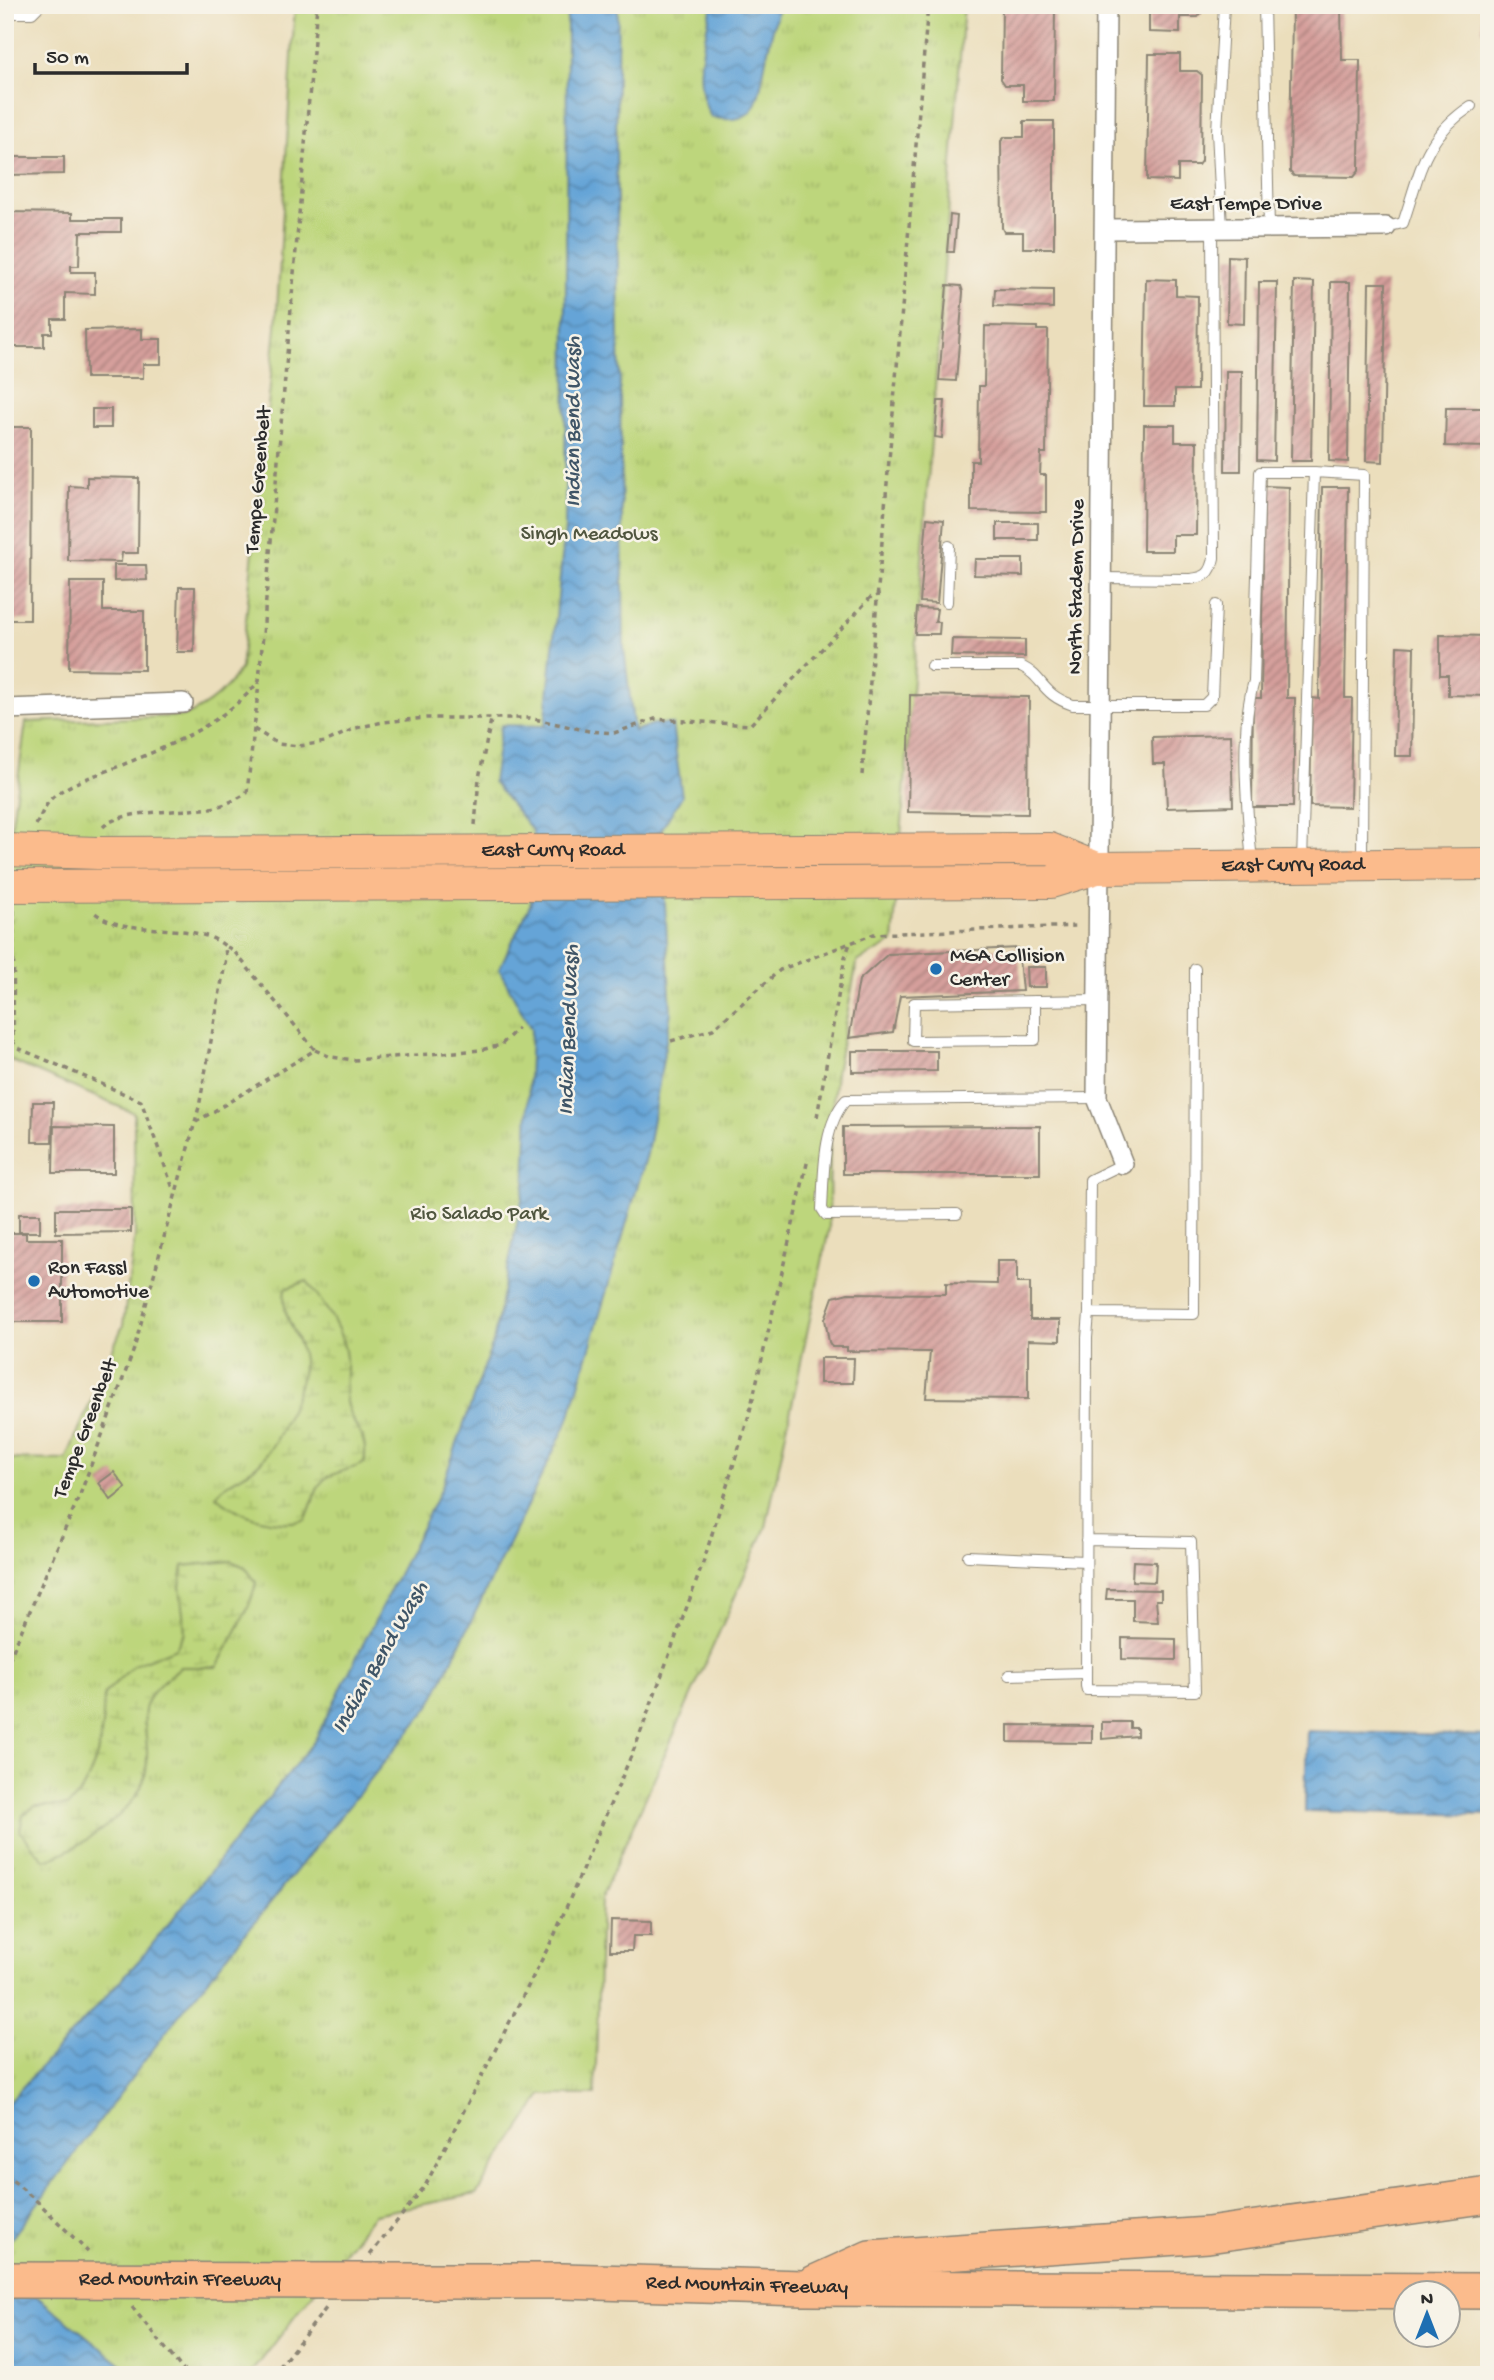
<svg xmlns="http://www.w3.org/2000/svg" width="1494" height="2380" viewBox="0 0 1494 2380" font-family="'Gochi Hand',sans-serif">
	<defs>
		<pattern id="grass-tufts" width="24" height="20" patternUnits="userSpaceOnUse" patternTransform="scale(1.75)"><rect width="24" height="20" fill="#bdd67b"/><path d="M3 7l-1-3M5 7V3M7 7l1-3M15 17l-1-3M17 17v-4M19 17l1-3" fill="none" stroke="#a3b86a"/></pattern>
		<pattern id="wetland-marsh" width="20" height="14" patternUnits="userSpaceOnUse" patternTransform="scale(1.75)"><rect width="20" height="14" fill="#bdd67b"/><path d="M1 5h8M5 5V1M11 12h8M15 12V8" fill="none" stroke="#a3b86a"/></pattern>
		<pattern id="water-waves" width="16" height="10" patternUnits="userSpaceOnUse" patternTransform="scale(1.75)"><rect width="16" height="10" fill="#65a4d7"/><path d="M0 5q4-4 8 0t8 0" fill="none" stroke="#5386af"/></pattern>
		<pattern id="building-hatch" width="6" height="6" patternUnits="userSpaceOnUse" patternTransform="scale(1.75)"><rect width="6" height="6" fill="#d59f9b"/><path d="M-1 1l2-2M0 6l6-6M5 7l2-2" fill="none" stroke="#ad827f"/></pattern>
	</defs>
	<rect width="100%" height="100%" fill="#f7f3e8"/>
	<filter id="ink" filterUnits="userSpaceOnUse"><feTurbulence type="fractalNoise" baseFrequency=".0143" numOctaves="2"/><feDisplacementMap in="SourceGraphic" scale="14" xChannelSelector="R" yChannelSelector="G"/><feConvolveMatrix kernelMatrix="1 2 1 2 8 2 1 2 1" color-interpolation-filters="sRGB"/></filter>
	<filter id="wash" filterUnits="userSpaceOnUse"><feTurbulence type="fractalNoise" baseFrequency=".00686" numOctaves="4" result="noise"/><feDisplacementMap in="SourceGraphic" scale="28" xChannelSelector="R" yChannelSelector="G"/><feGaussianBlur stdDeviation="1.57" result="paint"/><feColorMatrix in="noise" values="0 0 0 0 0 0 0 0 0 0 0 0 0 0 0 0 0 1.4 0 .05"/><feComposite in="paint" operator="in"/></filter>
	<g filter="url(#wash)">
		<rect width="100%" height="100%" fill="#ebdebc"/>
		<path fill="url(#grass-tufts)" stroke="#748053" stroke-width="2" d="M 295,5 L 964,5 L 893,942 L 857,962 L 836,1073 L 830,1127 L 829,1229 L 766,1527 L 601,1898 L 595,2095 L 542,2095 L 476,2194 L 374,2214 L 250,2375 L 135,2375 L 5,2271 L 5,1459 L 66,1460 L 123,1325 L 135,1236 L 134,1113 L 5,1058 L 5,872 L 26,722 L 185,716 C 211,705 225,691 241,668 L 276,328 Z"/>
		<g fill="url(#wetland-marsh)" stroke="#748053" stroke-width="2">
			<path d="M 307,1281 C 323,1303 344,1330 346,1358 C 347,1373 344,1388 346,1402 C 351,1429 370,1433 364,1463 C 352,1470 337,1471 326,1478 C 315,1486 312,1508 305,1520 C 272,1527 242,1517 216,1496 C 232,1475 248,1477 262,1460 C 278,1441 305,1384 303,1360 C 300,1331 280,1320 285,1289 Z"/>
			<path d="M 231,1561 L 245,1567 L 256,1582 C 250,1612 231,1638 217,1667 L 180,1667 C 170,1677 152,1688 147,1702 C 141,1716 148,1740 147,1756 C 147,1764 146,1775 143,1782 C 133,1813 74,1853 44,1860 L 20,1831 L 23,1815 L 35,1806 L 68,1806 C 99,1778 103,1732 104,1694 L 134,1665 L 176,1648 L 185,1632 L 180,1587 L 183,1566 Z"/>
		</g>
		<g fill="url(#water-waves)" stroke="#486881" stroke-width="2">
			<polygon points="567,5 618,5 616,143 624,648 634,731 653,724 672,724 682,796 661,830 671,1012 647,1154 569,1419 430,1706 175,2020 5,2247 5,2106 142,1957 315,1740 441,1489 493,1342 525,1184 531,1029 499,969 531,903 533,831 493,782 501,725 545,726 565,527"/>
			<path d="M 712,5 L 779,5 C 774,25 769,44 765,64 C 758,100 758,128 711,117 C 691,82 704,43 712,5 Z"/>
			<polygon points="1307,1731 1489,1736 1489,1815 1305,1811"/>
			<polygon points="5,2271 135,2375 5,2375"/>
		</g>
		<g id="blocks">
			<g fill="url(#building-hatch)">
				<polygon points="1002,5 1055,5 1054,101 1023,101 1023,85 1005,85 1001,79"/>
				<polygon points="1149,5 1202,5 1202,12 1198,17 1180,17 1180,33 1149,32"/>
				<polygon points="1292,5 1341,5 1342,60 1360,60 1359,171 1354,177 1294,176 1290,172"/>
				<rect x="1482" y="5" width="7" height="26"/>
				<polygon points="1149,54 1180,54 1180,71 1197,71 1202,75 1201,161 1198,165 1178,165 1178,181 1147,180"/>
				<polygon points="1024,121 1054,121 1054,248 1023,248 1023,232 1004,232 1002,228 1001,141 1005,137 1024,137"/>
				<polygon points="5,157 64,157 64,174 5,175"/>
				<polygon points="5,212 72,213 72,219 121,219 121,232 80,232 79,266 71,266 71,272 95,272 95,294 65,293 65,319 52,319 52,333 44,333 44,347 5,347"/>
				<polygon points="950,215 957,216 954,252 947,252"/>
				<polygon points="1228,256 1245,257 1244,324 1227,323"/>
				<polygon points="1146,279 1176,280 1176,295 1198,296 1197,390 1175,390 1175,406 1144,406"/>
				<polygon points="1294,281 1314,282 1311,461 1291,461"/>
				<polygon points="1259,282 1277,282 1274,461 1257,460"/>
				<polygon points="1331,282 1350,282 1348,462 1329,461"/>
				<polygon points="1369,283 1386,283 1383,462 1366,461"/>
				<polygon points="947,285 961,286 963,292 956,381 939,380"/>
				<polygon points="995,289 1053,290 1053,308 994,306"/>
				<polygon points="985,326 1037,327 1037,330 1048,330 1046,453 1041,453 1040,475 1046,475 1046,512 971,511 971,461 978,461 979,386 984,386"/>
				<polygon points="142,329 142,339 161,339 161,364 143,364 143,378 86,378 85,330"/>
				<polygon points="1226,371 1242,371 1241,471 1225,471"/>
				<polygon points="938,401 945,401 942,438 935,437"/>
				<polygon points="1446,408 1489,408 1489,447 1445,446"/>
				<rect x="92" y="409" width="19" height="19"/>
				<polygon points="1144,425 1175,425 1175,442 1197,442 1196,535 1173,535 1173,551 1143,551"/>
				<polygon points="5,427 31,427 30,620 5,620"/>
				<polygon points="87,477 139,478 138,553 122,553 121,562 68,561 69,486 87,487"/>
				<polygon points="1264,486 1289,487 1287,698 1295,698 1293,807 1252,807 1253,698 1261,698"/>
				<polygon points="1322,487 1348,487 1345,698 1352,698 1350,807 1310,806 1312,698 1319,699"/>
				<polygon points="927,518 944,520 937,603 920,602"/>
				<rect x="997" y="523" width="41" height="17"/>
				<polygon points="975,559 1023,559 1023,576 974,575"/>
				<polygon points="114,565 146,565 147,580 114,581"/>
				<polygon points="70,582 103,582 103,611 144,611 144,670 69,669"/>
				<polygon points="179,587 195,587 194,652 177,652"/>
				<polygon points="917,608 937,609 935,622 940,622 939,634 915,634"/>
				<polygon points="1440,635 1489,636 1489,696 1448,695 1448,675 1440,675"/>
				<polygon points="952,639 1025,640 1025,657 951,656"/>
				<polygon points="1397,646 1414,647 1412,756 1395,756"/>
				<polygon points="910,695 1029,697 1028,814 908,812"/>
				<polygon points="1231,735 1233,806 1167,808 1165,764 1153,764 1152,737"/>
				<polygon points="1018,948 1022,991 900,996 893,1032 849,1038 859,980 888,954"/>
				<polygon points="1026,967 1046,967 1046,987 1027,987"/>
				<polygon points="852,1051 937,1051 937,1071 852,1072"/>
				<polygon points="33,1102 53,1102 52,1142 32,1142"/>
				<polygon points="54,1126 114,1127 114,1173 53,1173"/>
				<polygon points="1040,1126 1040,1174 843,1174 843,1127"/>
				<polygon points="56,1209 131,1209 131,1232 56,1233"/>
				<rect x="19" y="1214" width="21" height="18"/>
				<polygon points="5,1233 26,1233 26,1239 62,1239 62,1322 5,1322"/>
				<polygon points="997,1261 1017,1261 1017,1283 1030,1283 1030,1320 1060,1320 1060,1341 1028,1340 1028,1399 926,1398 930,1352 847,1351 847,1347 832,1347 829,1342 825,1319 833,1297 848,1293 946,1294 946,1283 997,1284"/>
				<polygon points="820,1358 854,1358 853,1383 820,1383"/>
				<polygon points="114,1472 126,1488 111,1500 99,1483"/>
				<polygon points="1133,1561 1156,1562 1155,1582 1132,1581"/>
				<polygon points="1107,1589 1161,1590 1161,1600 1156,1600 1158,1622 1133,1621 1133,1599 1106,1599"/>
				<polygon points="1122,1638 1176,1639 1176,1660 1122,1659"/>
				<polygon points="1102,1722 1130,1722 1130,1728 1137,1728 1137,1736 1102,1739"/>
				<polygon points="1008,1725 1092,1726 1092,1743 1008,1742"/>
				<polygon points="611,1920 651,1921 651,1936 633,1936 632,1951 610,1951"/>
			</g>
		</g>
	</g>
	<g filter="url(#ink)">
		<use href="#blocks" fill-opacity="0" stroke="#8b8474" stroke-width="2"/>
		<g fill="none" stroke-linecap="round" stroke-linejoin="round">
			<defs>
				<g id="service">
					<polyline points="1264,5 1269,228"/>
					<polyline points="5,13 32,13 40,5"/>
					<path d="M 1386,227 L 1403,223 C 1421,171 1422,139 1471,106"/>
					<polyline points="1222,228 1217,131 1224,5"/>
					<path d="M 1101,578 L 1190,579 C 1206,577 1211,574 1214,558 L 1212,228"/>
					<polyline points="947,602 949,546"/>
					<path d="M 931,666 L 1021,666 C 1045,678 1040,694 1073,705 L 1204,705 L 1212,697 L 1216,605"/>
					<path d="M 1252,862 C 1247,810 1239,731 1254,681 L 1260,472 L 1314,472"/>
					<polyline points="1302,862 1314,472 1364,475 1362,860"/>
					<polyline points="1035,1001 1035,1040 913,1041 914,1003 1097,1000"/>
					<polyline points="1123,1164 1090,1180 1089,1313 1194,1314 1195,969"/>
					<path d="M 957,1214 L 826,1215 L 822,1209 C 824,1176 822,1126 846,1100 L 1097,1098"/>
					<polyline points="1086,1540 1191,1542 1195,1691 1087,1690 1086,1686 1087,1338 1089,1313"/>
					<polyline points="968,1556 1086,1561"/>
					<polyline points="1009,1675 1086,1673"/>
				</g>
				<g id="minor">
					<polyline points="1106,5 1097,1098 1123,1164"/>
					<polyline points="1106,229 1386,227"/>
					<polyline points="5,709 183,703"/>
				</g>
				<g id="primary">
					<path id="s1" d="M 5,850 L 98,853 L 1050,849 L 1097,868"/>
					<path id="s2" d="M 5,886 L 1051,882 L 1097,868 L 1489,864"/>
				</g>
				<g id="motorway">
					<path id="s3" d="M 373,2281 L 563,2281 L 803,2288 L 1489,2291"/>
					<polyline points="815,2283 870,2258 1208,2235 1489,2195"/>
				</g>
			</defs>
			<use href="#service" stroke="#8b8474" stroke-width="12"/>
			<use href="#minor" stroke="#8b8474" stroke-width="22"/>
			<use href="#primary" stroke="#8b8474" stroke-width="34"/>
			<use href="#motorway" stroke="#8b8474" stroke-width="38"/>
			<g stroke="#8b8474" stroke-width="3.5" stroke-dasharray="5 5" stroke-linecap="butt">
				<polyline points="254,729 278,744 299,746 325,742 356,728 383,722 426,718 530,718 589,731 614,733 655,719 750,725 872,596 880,595"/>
				<polyline points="862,775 928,5"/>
				<path d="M 36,825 C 41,816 45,804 53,797 C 71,782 95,776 117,767 C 167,747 224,724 259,681 L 317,5"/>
				<polyline points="475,825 479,778 491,720"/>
				<path d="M 103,827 C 121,808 189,813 216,807 C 227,804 237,799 247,793 L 259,683"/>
				<polyline points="14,910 13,1042 18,1048 141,1101 174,1191"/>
				<polyline points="671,1041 713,1029 780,970 874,934 1078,926"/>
				<polyline points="315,1050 331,1057 354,1060 481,1050 501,1045 518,1028"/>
				<polyline points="817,1117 845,957 851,941"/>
				<polyline points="196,1122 315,1050 233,950 225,946"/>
				<path d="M 5,1669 L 81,1492 L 134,1349 L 199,1107 L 226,958 L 225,946 C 193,919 124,939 94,912"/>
				<polyline points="5,2174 39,2203 88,2252"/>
				<polyline points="370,2255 425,2186 554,1936 637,1742 702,1566 749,1415 808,1159"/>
				<polyline points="132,2307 187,2375"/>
				<polyline points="273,2375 327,2307"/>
			</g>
			<use href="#service" stroke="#fff" stroke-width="10"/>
			<use href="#minor" stroke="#fff" stroke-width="19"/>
			<use href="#primary" stroke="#fbbb8c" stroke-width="32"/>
			<use href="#motorway" stroke="#fbbb8c" stroke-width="35"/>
			<defs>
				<g id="motorway-bridge">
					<path id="s4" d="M 5,2280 L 373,2281"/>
				</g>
			</defs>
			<use href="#motorway-bridge" stroke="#8b8474" stroke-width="38" stroke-linecap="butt"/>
			<use href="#motorway-bridge" stroke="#fbbb8c" stroke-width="35"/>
		</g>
	</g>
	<g fill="#1f6fb2" stroke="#f7f3e8" stroke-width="2.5">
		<circle cx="936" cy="969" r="7"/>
		<circle cx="34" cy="1281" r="7"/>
	</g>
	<g text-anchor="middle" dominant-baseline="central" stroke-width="5" stroke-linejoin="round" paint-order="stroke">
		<g font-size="21" fill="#2b2b2b" stroke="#f7f3e8">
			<text x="1246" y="205">East Tempe Drive</text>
			<text transform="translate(260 480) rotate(-85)">Tempe Greenbelt</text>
			<text transform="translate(1078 587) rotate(-89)">North Stadem Drive</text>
			<text stroke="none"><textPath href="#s1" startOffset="548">East Curry Road</textPath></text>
			<text stroke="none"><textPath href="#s2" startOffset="1290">East Curry Road</textPath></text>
			<text transform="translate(87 1429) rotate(-69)">Tempe Greenbelt</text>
			<text stroke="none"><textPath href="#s4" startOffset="175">Red Mountain Freeway</textPath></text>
			<text stroke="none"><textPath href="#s3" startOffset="374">Red Mountain Freeway</textPath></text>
		</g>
		<g font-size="21" fill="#50563f" stroke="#f7f3e8">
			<text x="589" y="535">Singh Meadows</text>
			<text x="479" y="1215">Rio Salado Park</text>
		</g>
		<g font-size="21" fill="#2b2b2b" stroke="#f7f3e8" text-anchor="start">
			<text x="950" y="957">MGA Collision<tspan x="950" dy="24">Center</tspan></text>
			<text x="48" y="1269">Ron Fassl<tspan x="48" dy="24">Automotive</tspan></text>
		</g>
		<g font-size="23" font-style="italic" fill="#3f5567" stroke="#f7f3e8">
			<text transform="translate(574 422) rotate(-90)">Indian Bend Wash</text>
			<text transform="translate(570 1030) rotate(-88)">Indian Bend Wash</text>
			<text transform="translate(381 1658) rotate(-60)">Indian Bend Wash</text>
		</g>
	</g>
	<rect width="1494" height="2380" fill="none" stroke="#f7f3e8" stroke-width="28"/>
	<g transform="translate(1427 2314)"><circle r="33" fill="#f7f3e8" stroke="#a5a39c" stroke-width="2"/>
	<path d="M0-5L12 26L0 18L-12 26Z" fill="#1f6fb2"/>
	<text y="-10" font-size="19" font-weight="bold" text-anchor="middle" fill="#2b2b2b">N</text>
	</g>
	<path d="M35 63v10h152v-10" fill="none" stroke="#2b2b2b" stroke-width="3.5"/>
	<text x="46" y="63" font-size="21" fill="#2b2b2b" stroke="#f7f3e8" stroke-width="5" paint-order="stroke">50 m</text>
</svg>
